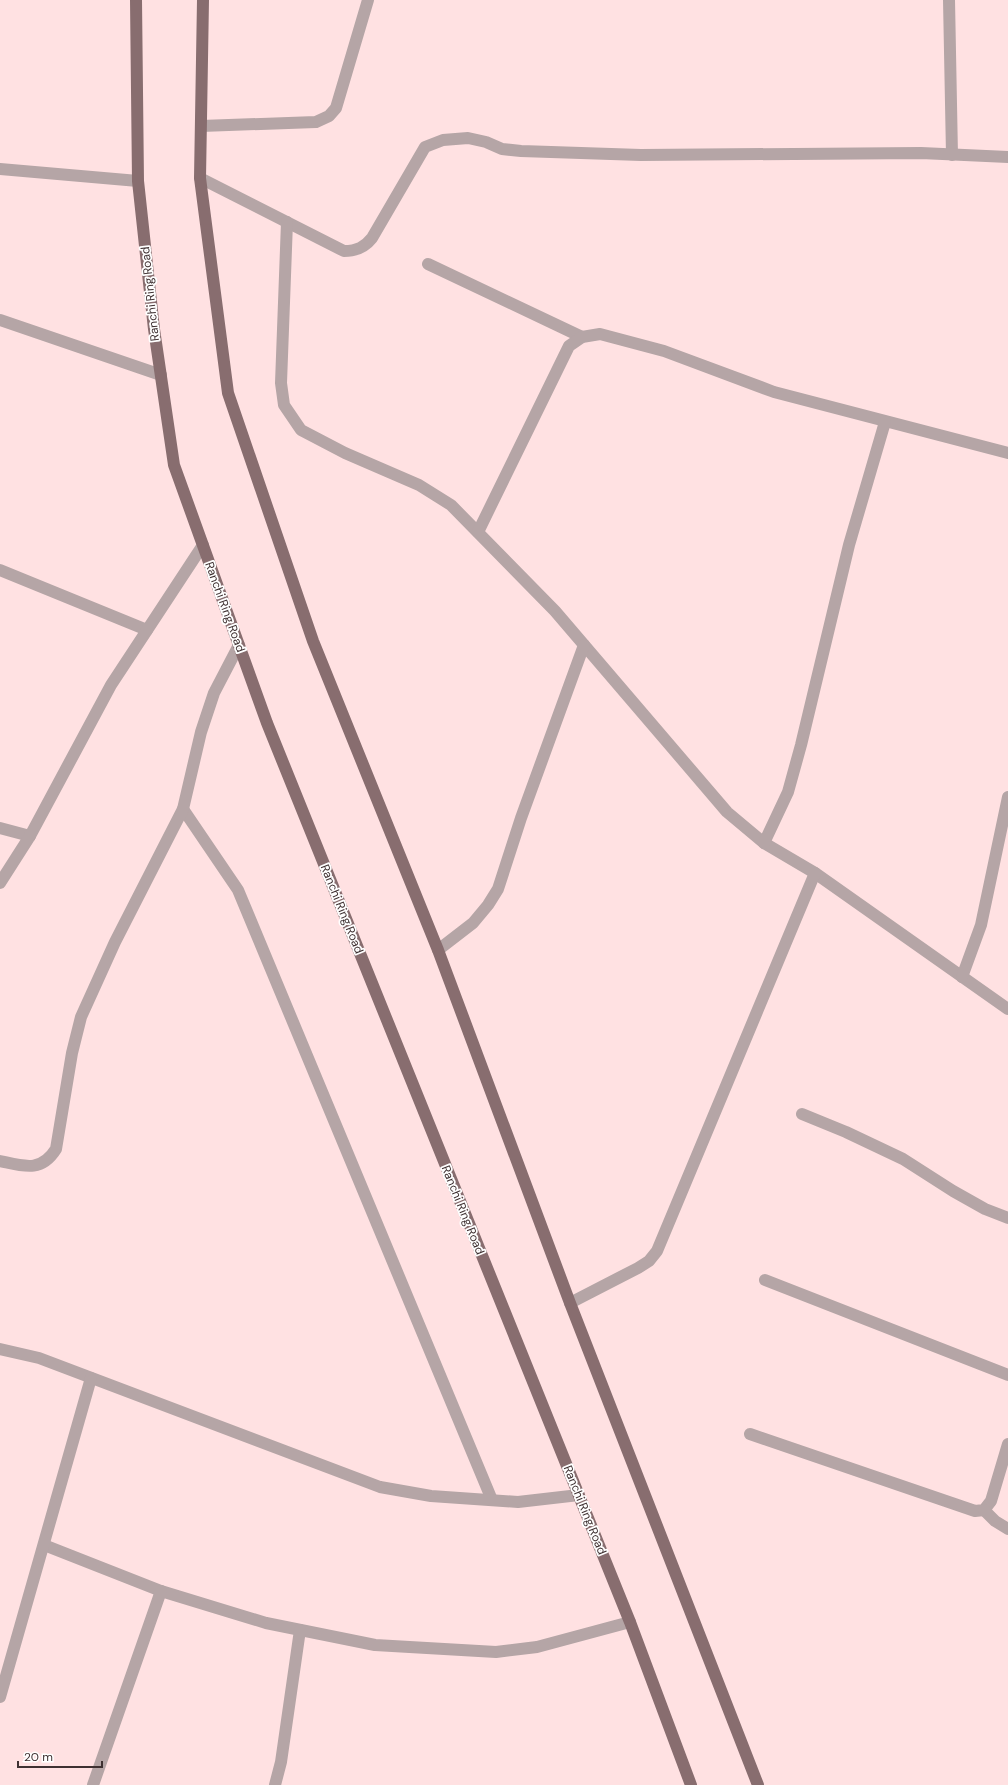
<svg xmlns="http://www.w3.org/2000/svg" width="1008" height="1785" viewBox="0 0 1008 1785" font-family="'DM Sans',sans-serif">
	<rect width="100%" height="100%" fill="#ffe1e2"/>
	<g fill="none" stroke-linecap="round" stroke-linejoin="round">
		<g stroke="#b5a5a6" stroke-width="12">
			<polyline points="949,0 952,155"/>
			<polyline points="201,126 316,122 329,116 336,108 368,0"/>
			<polyline points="0,169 138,181"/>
			<path d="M 200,178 L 344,251 C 357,251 365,247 372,238 L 425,147 L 443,140 L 468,138 L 486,142 L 502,149 L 521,151 L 641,155 L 921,153 L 1008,157"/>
			<polyline points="287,222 281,383 284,405 301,430 345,453 419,485 451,505 555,611 727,812 764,843 815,873 1008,1009"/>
			<polyline points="428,264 582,337"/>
			<polyline points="0,320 161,375"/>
			<polyline points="478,532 569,346 582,337 600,334 664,351 774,392 1008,453"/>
			<polyline points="0,570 147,630"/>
			<polyline points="183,809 238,890 492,1500"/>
			<polyline points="0,828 30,836"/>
			<polyline points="764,843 788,792 801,745 849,545 885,422"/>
			<polyline points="0,883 30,836 111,685 203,545"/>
			<polyline points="438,950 473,923 488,905 498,889 521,818 584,645"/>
			<polyline points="962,977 981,925 1008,797"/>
			<polyline points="802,1114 846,1132 903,1159 953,1191 985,1209 1008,1218"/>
			<path d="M 0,1161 C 23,1166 41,1173 56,1149 L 72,1053 L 81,1017 L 115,942 L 183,809 L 201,732 L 214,693 L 239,645"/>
			<polyline points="765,1280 1008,1375"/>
			<polyline points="570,1303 638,1268 649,1261 657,1251 815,873"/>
			<polyline points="0,1349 39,1358 380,1487 431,1496 518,1502 579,1495"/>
			<polyline points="750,1434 975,1511 984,1510 991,1501 1008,1444"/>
			<polyline points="984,1510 995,1521 1008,1529"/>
			<polyline points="44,1545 161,1591 266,1623 375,1645 496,1652 537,1647 630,1622"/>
			<polyline points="0,1697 91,1378"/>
			<polyline points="93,1785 161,1591"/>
			<polyline points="275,1785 281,1762 300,1630"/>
		</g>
		<g stroke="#886d6f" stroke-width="12">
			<polyline points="136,0 138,181 154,329 174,465 267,723 630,1622 691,1785"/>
			<polyline points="203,0 200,178 228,393 313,641 438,950 570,1303 758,1785"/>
		</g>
	</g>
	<g text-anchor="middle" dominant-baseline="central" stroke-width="3.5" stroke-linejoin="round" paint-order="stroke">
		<g font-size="12" fill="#3e3031" stroke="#fff">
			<text transform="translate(150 294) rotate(-96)">Ranchi Ring Road</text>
			<text transform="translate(225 607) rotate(70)">Ranchi Ring Road</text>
			<text transform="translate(342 909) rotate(68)">Ranchi Ring Road</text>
			<text transform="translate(463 1210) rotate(68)">Ranchi Ring Road</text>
			<text transform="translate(585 1510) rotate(68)">Ranchi Ring Road</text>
		</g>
	</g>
	<path d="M18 1761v6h84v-6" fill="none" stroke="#3e3031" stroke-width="2"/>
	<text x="24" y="1761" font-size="12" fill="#3e3031" stroke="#ffffff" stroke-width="3" paint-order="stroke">20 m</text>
</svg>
